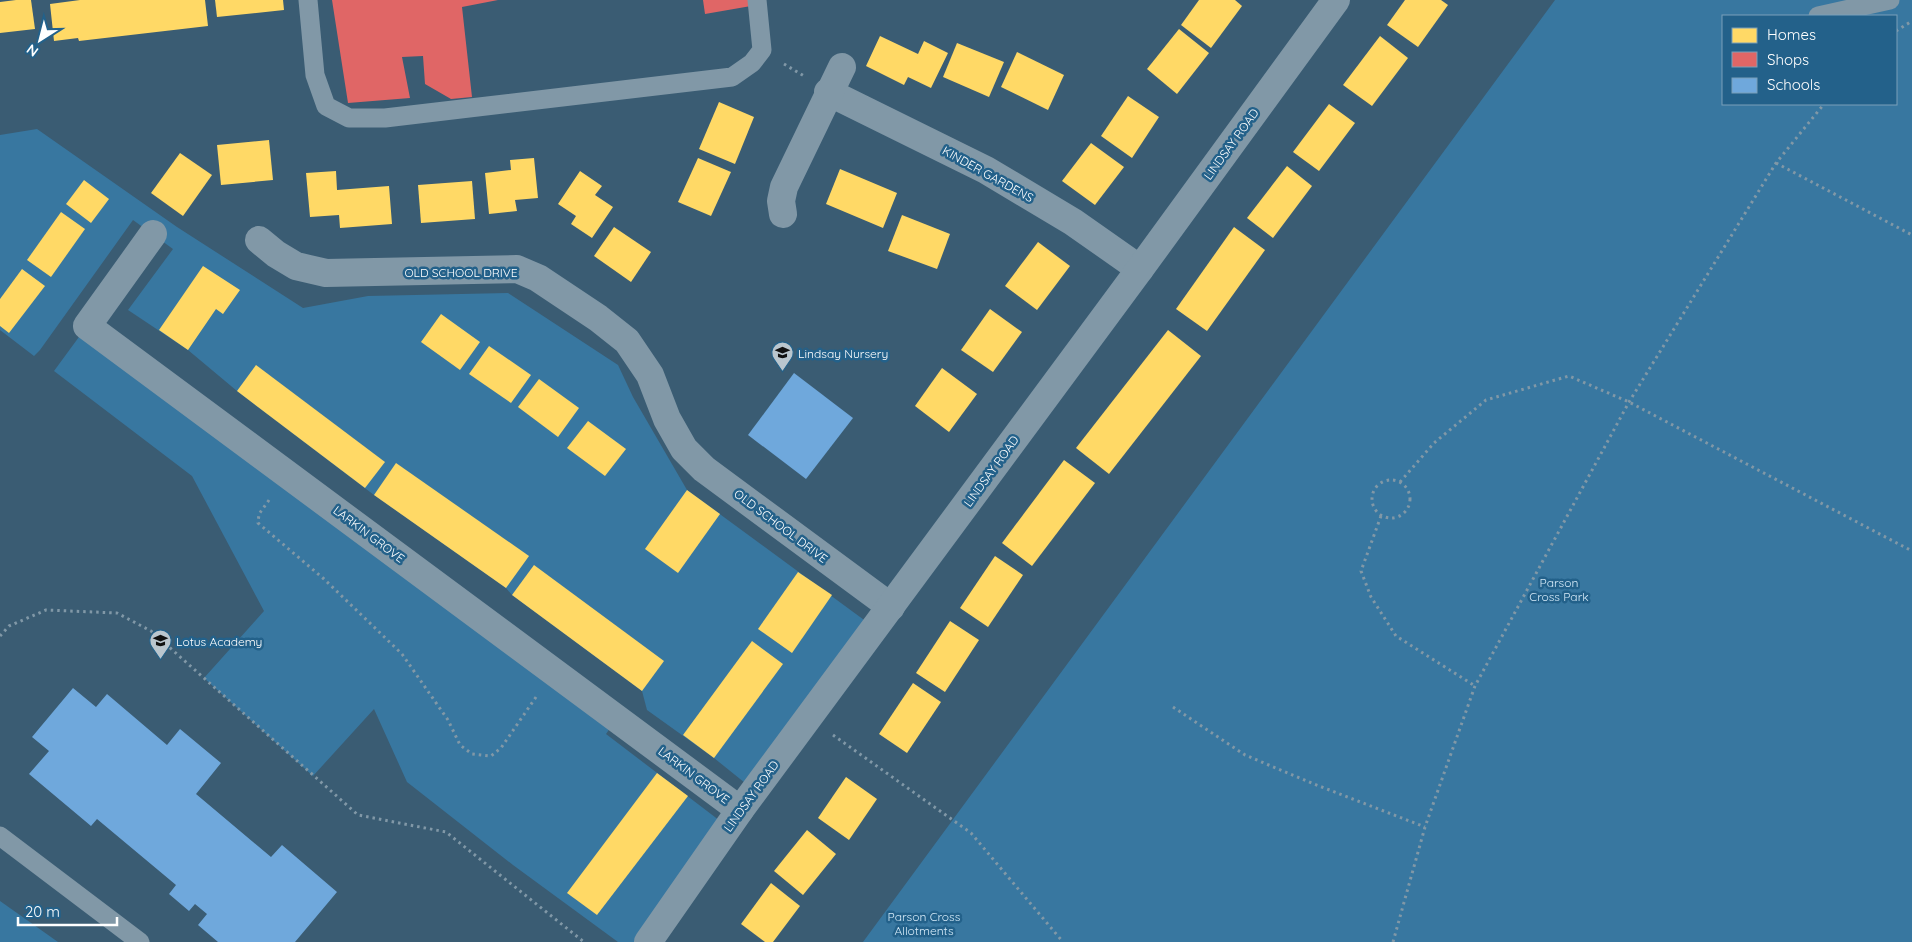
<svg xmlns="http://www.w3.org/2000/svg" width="1912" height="942" viewBox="0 0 1912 942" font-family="Quicksand,sans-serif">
	<rect width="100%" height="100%" fill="#3a5c73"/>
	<g fill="#3877a0" fill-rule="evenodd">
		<path d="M 1555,0 L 1912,0 L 1912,942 L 863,942 ZM 1723,16 L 1896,16 L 1896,104 L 1723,104 Z"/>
		<polygon points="37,129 177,227 303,308 368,296 508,293 618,365 633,397 687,490 875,628 755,791 714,758 647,710 642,691 512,595 506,588 374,495 237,391 188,350 128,310 173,249 133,220 40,350 34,356 0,330 0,135"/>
		<polygon points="87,326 617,718 606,734 728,827 648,942 618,942 513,865 407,782 374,709 313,776 204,678 264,611 192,476 54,371"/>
		<polygon points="0,901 58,942 0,942"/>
	</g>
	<g fill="#ffd966">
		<polygon points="16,0 31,0 35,29 0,33 0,2"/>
		<polygon points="80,0 205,0 208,26 79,41 78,38 54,41 50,4"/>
		<polygon points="215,0 283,0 284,10 217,17"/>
		<polygon points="1199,0 1235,0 1242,6 1211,48 1181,25"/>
		<polygon points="1405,0 1441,0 1448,5 1418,47 1387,25"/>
		<polygon points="1179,29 1209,53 1177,94 1147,69"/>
		<polygon points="880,36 918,54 924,41 948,53 931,88 908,77 904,85 866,66"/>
		<polygon points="1380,36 1408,58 1372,106 1343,85"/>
		<polygon points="957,43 1004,62 989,97 943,77"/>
		<polygon points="1017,52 1064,75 1048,110 1001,87"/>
		<polygon points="1128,96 1159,117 1132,158 1101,136"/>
		<polygon points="719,102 754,117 735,164 699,149"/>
		<polygon points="1329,104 1355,123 1319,171 1293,152"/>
		<polygon points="269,140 273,180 221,185 217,145"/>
		<polygon points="1091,143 1124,167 1095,205 1062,181"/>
		<polygon points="180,153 212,175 183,216 151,193"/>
		<polygon points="534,158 538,198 515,200 517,211 489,214 485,173 511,170 510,160"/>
		<polygon points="698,158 731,172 711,216 678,202"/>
		<polygon points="1287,166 1312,186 1273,238 1247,218"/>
		<polygon points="840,169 897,193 883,228 826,204"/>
		<polygon points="336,171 337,190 389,186 392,224 340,228 339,215 310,217 306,173"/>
		<polygon points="580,171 602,186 595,195 613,207 592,238 571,224 576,216 558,204"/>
		<polygon points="84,180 109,199 91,223 66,204"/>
		<polygon points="472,181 475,219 421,223 418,185"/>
		<polygon points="61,212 85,229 51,277 27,260"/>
		<polygon points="902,215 950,234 937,269 888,251"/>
		<polygon points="614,227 651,252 631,282 594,256"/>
		<polygon points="1234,227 1265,250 1207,331 1176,309"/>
		<polygon points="1038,242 1070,266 1037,310 1005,286"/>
		<polygon points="203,266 240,290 223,314 216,309 188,350 159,330"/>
		<polygon points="22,269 45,286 9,333 0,326 0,299"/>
		<polygon points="990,309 1022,332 993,372 961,350"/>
		<polygon points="441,314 480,342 460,370 421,342"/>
		<polygon points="1168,330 1201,356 1109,474 1076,448"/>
		<polygon points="489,346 531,375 511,403 469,374"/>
		<polygon points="256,365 385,462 365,488 237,391"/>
		<polygon points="942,368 977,394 949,432 915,406"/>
		<polygon points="539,379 579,408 558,437 518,407"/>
		<polygon points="588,421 626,449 605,476 567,448"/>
		<polygon points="1064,460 1095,483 1032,566 1002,543"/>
		<polygon points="396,463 529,556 506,588 374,495"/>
		<polygon points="687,490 720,514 678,573 645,549"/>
		<polygon points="995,556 1023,575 988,627 960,608"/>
		<polygon points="534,565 664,661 642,691 512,595"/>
		<polygon points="798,572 832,595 792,653 758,629"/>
		<polygon points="950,621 979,640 945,692 916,673"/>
		<polygon points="752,641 783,664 714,758 683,735"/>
		<polygon points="913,683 941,702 907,753 879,734"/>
		<polygon points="657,773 688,796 597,915 567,893"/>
		<polygon points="846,777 877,799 849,840 818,818"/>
		<polygon points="807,830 836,854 803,895 774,871"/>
		<polygon points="771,883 800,906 773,942 765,942 741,924"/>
	</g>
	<g fill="#e06666">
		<polygon points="332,0 498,0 462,7 472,97 451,99 425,84 423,56 402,57 410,98 348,103"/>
		<polygon points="703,0 750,0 751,6 705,14"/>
	</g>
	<g fill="#6fa8dc">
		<polygon points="794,373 853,418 806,479 748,435"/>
		<polygon points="73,688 96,707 107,694 167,745 180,729 221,763 196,794 271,857 282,845 337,892 295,942 218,942 198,925 207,914 195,904 189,911 169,894 176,885 97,819 91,826 29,774 49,751 32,737"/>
	</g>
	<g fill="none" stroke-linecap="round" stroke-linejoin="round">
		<g stroke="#8198a7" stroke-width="3" stroke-dasharray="2.5 4" stroke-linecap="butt">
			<polyline points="1896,31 1912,21"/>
			<polyline points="784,64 804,76"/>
			<polyline points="1776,163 1912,235"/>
			<circle cx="1391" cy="499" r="19"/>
			<polyline points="1400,482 1434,443 1486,400 1569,376 1629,402 1912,551"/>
			<polyline points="269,500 259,514 258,523 324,579 402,654 448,720 460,745 472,754 491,756 501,748 536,697"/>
			<polyline points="1381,516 1361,571 1371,597 1396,636 1475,686"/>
			<polyline points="0,636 9,626 46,610 117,613 151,631 358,815 446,832 584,942"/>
			<polyline points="1173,707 1245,755 1314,784 1425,827"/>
			<polyline points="833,735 971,833 1063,942"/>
			<polyline points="1393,942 1425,827 1475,686 1629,402 1776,163 1824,104"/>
		</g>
		<g stroke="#8198a7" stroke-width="19">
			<polyline points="308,0 315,75 326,106 349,118 385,118 732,77 752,63 762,50 757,0"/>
			<polyline points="1818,16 1890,0"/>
			<polyline points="0,836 140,942"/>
		</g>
		<g stroke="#8198a7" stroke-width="28">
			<polyline points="828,92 986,170 1073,222 1140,269"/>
			<polyline points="783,214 781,201 784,187 842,67"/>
			<polyline points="153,234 87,326 740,810"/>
			<polyline points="259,240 276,254 296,266 326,273 517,269 538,278 598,318 627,341 650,375 667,419 684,449 704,469 891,607"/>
			<polyline points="648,942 740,810 1140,269 1336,0"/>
		</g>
	</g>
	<defs>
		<symbol id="school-pin" viewBox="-11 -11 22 30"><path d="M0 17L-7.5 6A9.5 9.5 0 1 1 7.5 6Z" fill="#bac6ce" stroke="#23618a"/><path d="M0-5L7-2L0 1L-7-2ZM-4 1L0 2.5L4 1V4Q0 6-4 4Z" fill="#111"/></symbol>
	</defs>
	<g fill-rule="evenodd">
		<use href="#school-pin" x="770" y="340" width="25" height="34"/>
		<use href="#school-pin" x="148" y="628" width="25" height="34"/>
	</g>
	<g text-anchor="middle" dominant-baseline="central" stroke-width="5" stroke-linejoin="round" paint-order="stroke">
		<g font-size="12" fill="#fff" stroke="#23618a">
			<text transform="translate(1231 144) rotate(-54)">LINDSAY ROAD</text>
			<text transform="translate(988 174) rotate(29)">KINDER GARDENS</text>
			<text x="461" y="272">OLD SCHOOL DRIVE</text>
			<text transform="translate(991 471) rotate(-54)">LINDSAY ROAD</text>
			<text transform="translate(781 526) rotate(37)">OLD SCHOOL DRIVE</text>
			<text transform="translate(369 534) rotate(37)">LARKIN GROVE</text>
			<text transform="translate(694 775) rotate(37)">LARKIN GROVE</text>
			<text transform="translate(751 796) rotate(-54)">LINDSAY ROAD</text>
		</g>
		<g font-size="12" fill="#fff" stroke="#23618a" text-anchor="start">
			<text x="798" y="353">Lindsay Nursery</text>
			<text x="176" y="641">Lotus Academy</text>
		</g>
		<g font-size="12" fill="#d5eaf8" stroke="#23618a">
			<text x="1559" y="582">Parson<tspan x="1559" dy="14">Cross Park</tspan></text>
			<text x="924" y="916">Parson Cross<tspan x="924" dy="14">Allotments</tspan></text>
		</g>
	</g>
	<rect x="1722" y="15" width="175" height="90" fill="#23618a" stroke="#7ba0b9"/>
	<rect x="1732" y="28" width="25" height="15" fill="#ffd966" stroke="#7ba0b9"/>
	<text x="1767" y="40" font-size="15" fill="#ffffff">Homes</text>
	<rect x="1732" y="52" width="25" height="15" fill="#e06666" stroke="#7ba0b9"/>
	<text x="1767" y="65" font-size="15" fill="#ffffff">Shops</text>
	<rect x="1732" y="78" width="25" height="15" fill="#6fa8dc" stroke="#7ba0b9"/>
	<text x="1767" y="90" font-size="15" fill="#ffffff">Schools</text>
	<g transform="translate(40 40) rotate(216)" stroke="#23618a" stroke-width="4" paint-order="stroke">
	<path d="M0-4L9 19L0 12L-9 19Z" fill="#ffffff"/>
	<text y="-8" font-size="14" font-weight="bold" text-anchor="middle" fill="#ffffff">N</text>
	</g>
	<path d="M18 917v8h99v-8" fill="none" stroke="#ffffff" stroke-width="2.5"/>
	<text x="25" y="917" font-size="15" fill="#ffffff" stroke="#23618a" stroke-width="4" paint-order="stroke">20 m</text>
</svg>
